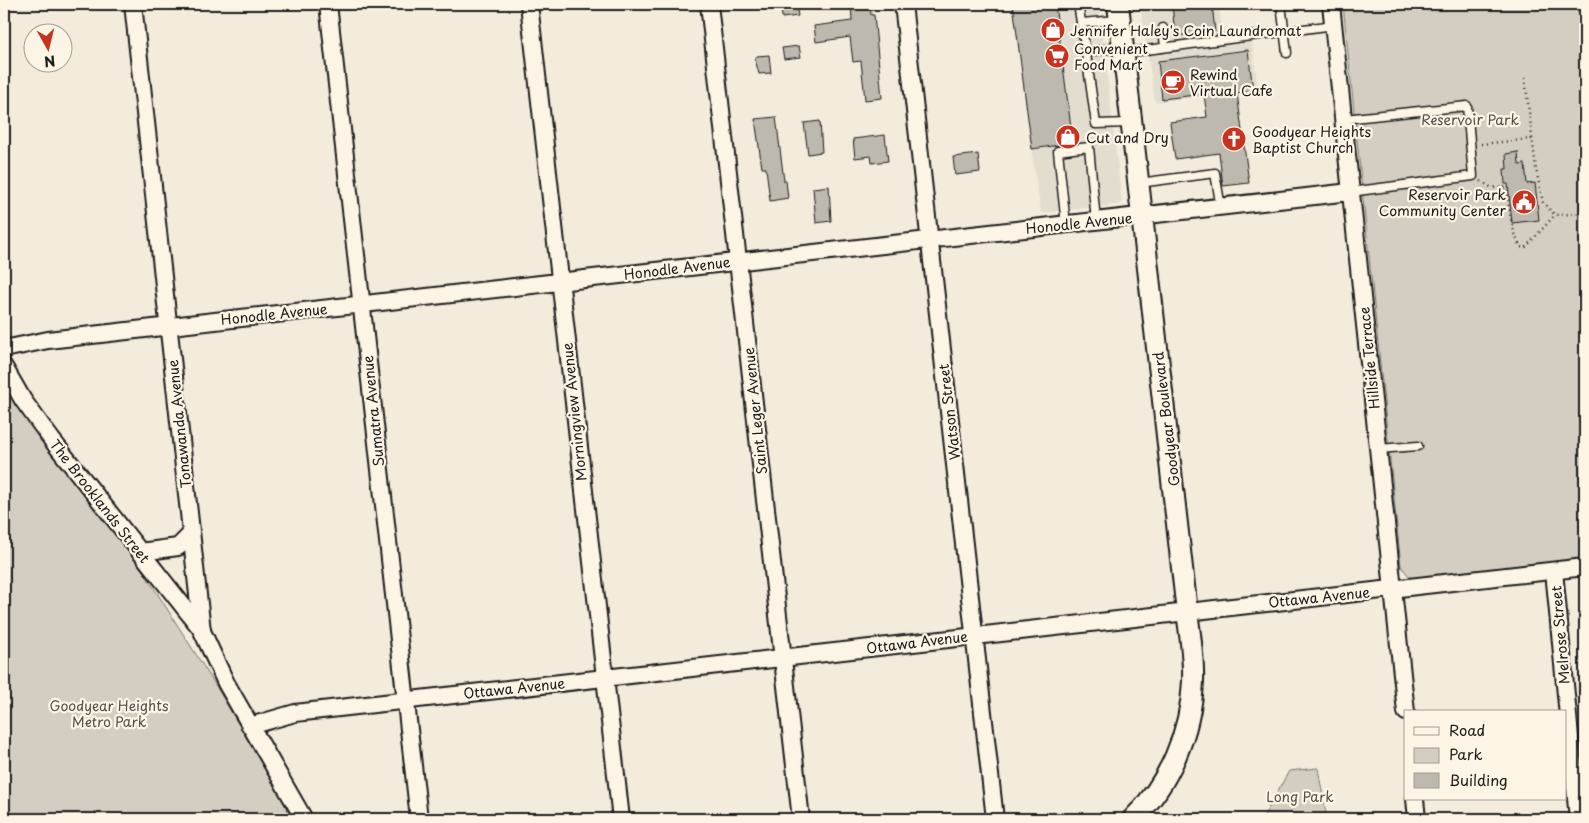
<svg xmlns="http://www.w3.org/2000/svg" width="1589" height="823" viewBox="0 0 1589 823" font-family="'Playpen Sans',sans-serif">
	<rect width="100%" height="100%" fill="#f3ecdd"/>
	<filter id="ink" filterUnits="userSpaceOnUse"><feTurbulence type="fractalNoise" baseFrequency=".02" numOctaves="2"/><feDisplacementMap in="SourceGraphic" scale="10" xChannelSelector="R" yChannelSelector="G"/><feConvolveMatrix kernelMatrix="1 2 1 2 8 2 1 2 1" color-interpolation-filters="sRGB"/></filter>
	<g filter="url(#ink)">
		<g fill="#e3ddcf">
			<polygon points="1013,4 1099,4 1122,204 1041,213 1031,148"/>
			<polygon points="1140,4 1219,4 1222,31 1250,28 1258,90 1155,102"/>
		</g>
		<g fill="#d3cec1" stroke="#78756e">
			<polygon points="1343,4 1585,4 1585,560 1412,580 1401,566"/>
			<polygon points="4,373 145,574 216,686 294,819 4,819"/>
			<polygon points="1318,768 1327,819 1262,819 1289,771"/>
		</g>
		<g fill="#beb9ae" stroke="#1c1c1c">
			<polygon points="781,4 796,4 798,16 782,18"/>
			<polygon points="851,4 870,4 871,15 874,15 882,98 865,100 861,61 853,62 850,37 816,42 814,26 852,21"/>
			<polygon points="1013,4 1055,4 1073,143 1032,149"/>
			<polygon points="1172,4 1212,4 1215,32 1175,36"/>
			<polygon points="799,46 801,57 784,59 782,48"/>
			<polygon points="1248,50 1253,91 1237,93 1249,183 1223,186 1219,153 1175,159 1170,122 1207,117 1204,94 1162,99 1158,61"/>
			<polygon points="769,55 771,73 759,74 755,59 757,56"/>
			<polygon points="776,117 784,181 786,181 788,198 770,201 766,168 762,168 755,119"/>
			<polygon points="820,121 822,152 808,154 804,123"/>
			<polygon points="885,135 888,161 872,163 871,156 855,158 853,139"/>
			<polygon points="1518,152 1519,165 1525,164 1527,184 1535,183 1539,220 1512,223 1508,184 1505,184 1504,169 1507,169 1506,154"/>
			<polygon points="978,154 980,172 955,175 953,157"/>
			<polygon points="829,186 831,221 816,223 813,188"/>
		</g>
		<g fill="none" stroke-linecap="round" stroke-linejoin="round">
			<defs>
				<g id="service">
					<polyline points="1078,4 1086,52"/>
					<polyline points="1281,4 1287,53"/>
					<polyline points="1081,23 1118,20"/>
					<polyline points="1163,28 1165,47"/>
					<polyline points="1122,47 1086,52 1087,61 1096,124 1130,123"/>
					<polyline points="1124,53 1334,25"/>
					<polyline points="1344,119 1467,106 1473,176 1350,192"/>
					<polyline points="1139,183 1215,173 1221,208"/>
					<polyline points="1066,225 1058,151 1089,147 1096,221"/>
					<polyline points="1378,449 1418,446"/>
				</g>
				<g id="minor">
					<polyline points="133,4 202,631 226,683 304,819"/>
					<polyline points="328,4 419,819"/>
					<polyline points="529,4 621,819"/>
					<polyline points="709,4 801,819"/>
					<polyline points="903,4 995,819"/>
					<polyline points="1331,4 1406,712"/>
					<polyline points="4,349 48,340 1350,192"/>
					<polyline points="4,367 23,400 52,440 202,630"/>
					<polyline points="140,552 178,547 191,534"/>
					<polyline points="1554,571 1578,819"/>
					<polyline points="250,726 295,713 1585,567"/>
					<polyline points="1415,799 1417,819"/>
				</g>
				<path id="tertiary" d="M 1118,4 L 1187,612 C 1190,634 1194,658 1193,681 C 1191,732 1169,784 1133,819"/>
			</defs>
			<use href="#service" stroke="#1c1c1c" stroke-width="11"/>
			<use href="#minor" stroke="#1c1c1c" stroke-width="20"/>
			<use href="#tertiary" stroke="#1c1c1c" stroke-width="24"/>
			<g stroke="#1c1c1c" stroke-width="2.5" stroke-dasharray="1 4" stroke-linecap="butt">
				<polyline points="1525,78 1536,169 1543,203 1555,215 1585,213"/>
				<polyline points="1481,144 1532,139"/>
				<polyline points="1481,181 1492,188 1506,187 1512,226 1520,247 1525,248 1555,215"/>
			</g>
			<use href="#service" stroke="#fcf5e5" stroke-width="8"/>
			<use href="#minor" stroke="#fcf5e5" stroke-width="16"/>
			<use href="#tertiary" stroke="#fcf5e5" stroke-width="20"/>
		</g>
	</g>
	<defs>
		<symbol id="shop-disc" viewBox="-11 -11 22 22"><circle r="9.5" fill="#c8321e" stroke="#fcf5e5"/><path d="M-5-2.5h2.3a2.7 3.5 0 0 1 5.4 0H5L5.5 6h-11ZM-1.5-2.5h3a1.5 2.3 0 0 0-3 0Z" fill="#fff"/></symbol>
		<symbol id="supermarket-disc" viewBox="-11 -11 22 22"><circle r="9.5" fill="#c8321e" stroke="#fcf5e5"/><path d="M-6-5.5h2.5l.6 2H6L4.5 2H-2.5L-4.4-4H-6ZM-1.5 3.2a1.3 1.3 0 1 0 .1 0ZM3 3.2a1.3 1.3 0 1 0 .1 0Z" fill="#fff"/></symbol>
		<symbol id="cafe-disc" viewBox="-11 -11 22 22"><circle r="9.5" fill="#c8321e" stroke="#fcf5e5"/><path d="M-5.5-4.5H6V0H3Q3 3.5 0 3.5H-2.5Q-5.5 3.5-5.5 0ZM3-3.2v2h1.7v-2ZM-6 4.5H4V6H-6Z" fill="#fff"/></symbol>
		<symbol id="church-disc" viewBox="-11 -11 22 22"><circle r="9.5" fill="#c8321e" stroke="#fcf5e5"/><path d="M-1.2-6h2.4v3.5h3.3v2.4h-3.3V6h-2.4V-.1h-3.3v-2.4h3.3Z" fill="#fff"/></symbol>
		<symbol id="civic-disc" viewBox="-11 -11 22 22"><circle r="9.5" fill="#c8321e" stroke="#fcf5e5"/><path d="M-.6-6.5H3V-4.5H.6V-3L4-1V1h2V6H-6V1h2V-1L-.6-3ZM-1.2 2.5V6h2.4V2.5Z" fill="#fff"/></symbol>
	</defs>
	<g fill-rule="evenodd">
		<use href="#shop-disc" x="1039" y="16" width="28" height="28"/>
		<use href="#supermarket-disc" x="1043" y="42" width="28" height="28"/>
		<use href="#cafe-disc" x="1159" y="68" width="28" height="28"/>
		<use href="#shop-disc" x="1054" y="123" width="28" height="28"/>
		<use href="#church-disc" x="1220" y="125" width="28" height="28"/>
		<use href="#civic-disc" x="1510" y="188" width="28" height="28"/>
	</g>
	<g text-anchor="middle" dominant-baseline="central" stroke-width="4.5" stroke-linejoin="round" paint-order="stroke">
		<g font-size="14" fill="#1c1c1c" stroke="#fcf5e5" text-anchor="start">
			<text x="1070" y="30">Jennifer Haley's Coin Laundromat</text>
			<text x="1074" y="48">Convenient<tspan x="1074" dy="16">Food Mart</tspan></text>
			<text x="1190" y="74">Rewind<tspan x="1190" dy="16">Virtual Cafe</tspan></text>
			<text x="1252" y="131">Goodyear Heights<tspan x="1252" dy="16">Baptist Church</tspan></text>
			<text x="1086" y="137">Cut and Dry</text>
			<text x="1506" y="194" text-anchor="end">Reservoir Park<tspan x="1506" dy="16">Community Center</tspan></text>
		</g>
		<g font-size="14" fill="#53514e" stroke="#fcf5e5">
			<text x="1470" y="119">Reservoir Park</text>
			<text x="109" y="705">Goodyear Heights<tspan x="109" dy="16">Metro Park</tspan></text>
			<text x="1300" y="796">Long Park</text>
		</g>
		<g font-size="14" fill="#1c1c1c" stroke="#fcf5e5">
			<text transform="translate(1079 223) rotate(-6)">Honodle Avenue</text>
			<text transform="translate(677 268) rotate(-7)">Honodle Avenue</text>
			<text transform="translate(274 314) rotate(-6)">Honodle Avenue</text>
			<text transform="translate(1369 358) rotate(-96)">Hillside Terrace</text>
			<text transform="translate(373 411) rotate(-96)">Sumatra Avenue</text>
			<text transform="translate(755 411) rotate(-96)">Saint Leger Avenue</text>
			<text transform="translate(574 412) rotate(-96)">Morningview Avenue</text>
			<text transform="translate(949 412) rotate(-97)">Watson Street</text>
			<text transform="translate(1166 419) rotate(-97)">Goodyear Boulevard</text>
			<text transform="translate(179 424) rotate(-96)">Tonawanda Avenue</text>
			<text transform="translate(100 501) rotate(52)">The Brooklands Street</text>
			<text transform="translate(1319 597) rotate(-6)">Ottawa Avenue</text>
			<text transform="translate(1560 635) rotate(-95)">Melrose Street</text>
			<text transform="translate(917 642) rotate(-7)">Ottawa Avenue</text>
			<text transform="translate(514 688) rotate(-6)">Ottawa Avenue</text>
		</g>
	</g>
	<rect width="1589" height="823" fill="none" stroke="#fcf5e5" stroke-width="20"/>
	<rect x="10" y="10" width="1569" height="803" fill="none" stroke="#1c1c1c" stroke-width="2" filter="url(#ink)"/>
	<rect x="1404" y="710" width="162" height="90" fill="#fcf5e5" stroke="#a29e95"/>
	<rect x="1414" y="727" width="25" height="8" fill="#fcf5e5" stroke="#a29e95"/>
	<text x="1449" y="736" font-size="15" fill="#1c1c1c">Road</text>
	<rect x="1414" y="748" width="25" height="15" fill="#d3cec1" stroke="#a29e95"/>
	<text x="1449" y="760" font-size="15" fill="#1c1c1c">Park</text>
	<rect x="1414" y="773" width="25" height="15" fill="#beb9ae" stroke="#a29e95"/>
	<text x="1449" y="786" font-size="15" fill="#1c1c1c">Building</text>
	<g transform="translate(48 48) rotate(172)"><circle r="24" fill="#fcf5e5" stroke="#a29e95"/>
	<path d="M0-4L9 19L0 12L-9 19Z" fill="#c8321e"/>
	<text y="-8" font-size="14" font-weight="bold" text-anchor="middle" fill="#1c1c1c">N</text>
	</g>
</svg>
